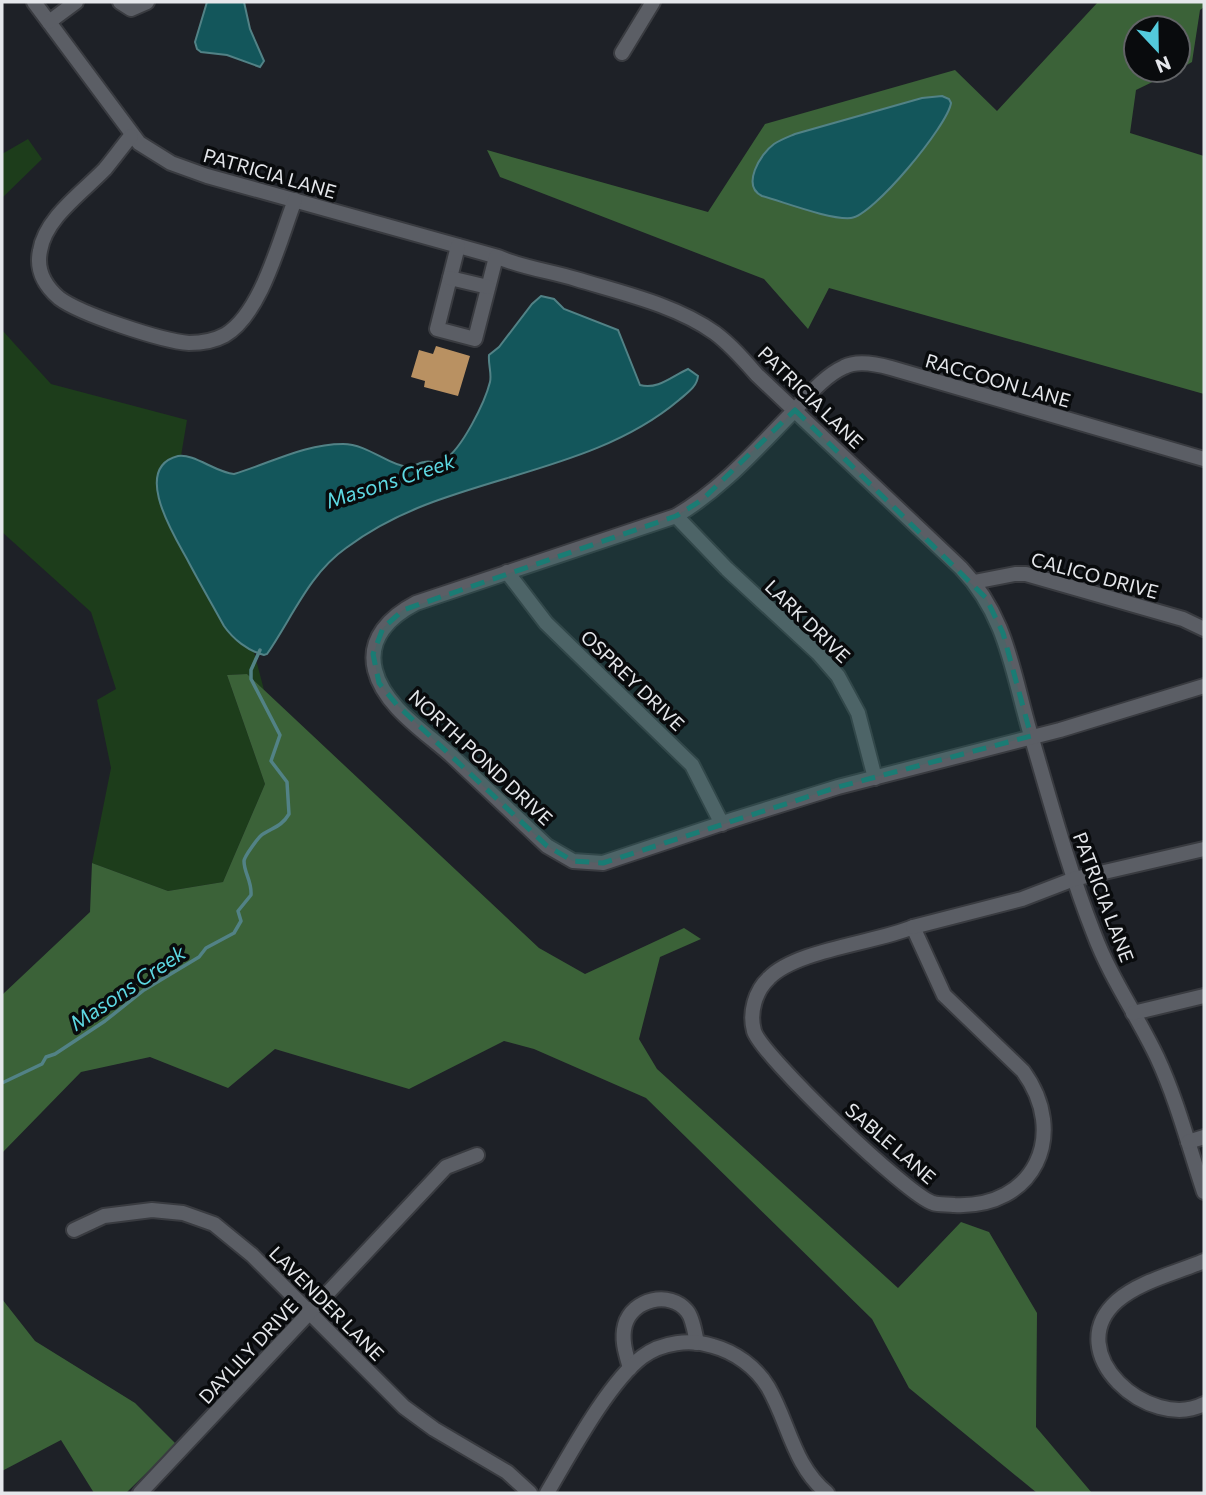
<svg xmlns="http://www.w3.org/2000/svg" width="1206" height="1495" viewBox="0 0 1206 1495" font-family="Commissioner,sans-serif">
	<rect width="100%" height="100%" fill="#1e2127"/>
	<g fill="#1d3d1b">
		<polygon points="28,139 42,159 2,198 2,154"/>
		<polygon points="2,330 51,384 187,420 181,456 159,475 224,626 254,652 264,690 247,674 227,675 265,784 223,882 168,891 92,863 111,768 97,700 116,689 91,612 2,532"/>
	</g>
	<g fill="#3b6238">
		<polygon points="1098,2 1204,2 1204,7 1200,10 1192,62 1178,70 1178,28 1136,28 1136,70 1177,70 1136,90 1130,133 1204,156 1204,394 829,288 808,329 764,279 500,177 487,150 708,212 765,124 955,70 997,111"/>
		<polygon points="247,674 539,948 585,974 684,928 701,939 660,957 639,1039 657,1069 898,1288 961,1222 989,1232 1037,1313 1036,1427 1092,1493 1037,1493 909,1388 872,1319 646,1098 534,1049 504,1041 409,1089 275,1049 228,1088 150,1057 81,1072 2,1153 2,995 90,912 92,863 168,891 223,882 265,784 227,675"/>
		<polygon points="2,1299 35,1341 135,1403 176,1444 126,1493 94,1493 61,1440 2,1471"/>
	</g>
	<g fill="#13565b" stroke="#528286" stroke-width="2">
		<polygon points="207,2 244,2 250,29 264,61 260,67 227,55 201,52 197,49 195,42"/>
		<path d="M 942,96 L 949,99 L 951,103 C 948,125 873,216 851,218 C 830,220 784,202 762,196 C 741,186 760,154 774,144 C 780,140 788,137 795,134 L 922,98 Z"/>
		<path d="M 541,296 L 554,299 L 564,309 L 618,330 L 640,385 C 658,390 672,376 688,369 L 698,376 C 697,387 687,393 679,400 C 608,460 510,472 425,505 C 397,516 370,530 346,548 C 309,574 292,618 267,654 L 264,655 C 248,651 233,639 224,626 C 212,604 199,582 187,559 C 175,537 131,468 178,456 C 193,453 217,473 234,474 C 271,463 304,444 343,444 C 368,444 389,466 408,467 C 414,467 418,463 424,462 C 432,460 436,465 444,460 C 462,449 485,402 490,382 C 492,374 488,364 489,355 L 499,347 L 532,304 Z"/>
	</g>
	<g fill="none" stroke-linecap="round" stroke-linejoin="round">
		<path stroke="#528286" stroke-width="3.5" d="M 2,1083 L 42,1064 L 46,1057 L 55,1054 L 105,1021 L 144,990 L 199,957 L 206,948 L 234,933 L 241,921 L 238,911 L 251,895 C 252,881 244,873 244,861 C 244,857 259,836 263,834 C 274,827 282,826 289,814 L 287,782 L 271,761 L 280,735 L 251,679 L 251,670 L 260,650"/>
	</g>
	<polygon fill="#b99162" points="436,346 470,356 458,396 424,387 425,381 411,377 419,350 433,354"/>
	<g fill="none" stroke-linecap="round" stroke-linejoin="round">
		<defs>
			<g id="minor">
				<path d="M 34,2 L 139,143 L 171,163 L 207,176 L 498,257 C 523,268 550,271 576,279 C 622,293 676,305 715,333 C 731,345 744,360 757,375 L 961,568 C 1007,616 1012,671 1030,732 C 1050,800 1068,868 1094,934 C 1110,977 1137,1015 1157,1057 C 1177,1100 1189,1147 1204,1192"/>
				<polyline points="120,2 131,9 147,2"/>
				<polyline points="49,22 76,2"/>
				<polyline points="622,53 653,2"/>
				<path d="M 131,136 C 122,147 114,158 105,169 C 83,192 45,218 40,251 C 36,270 45,286 59,298 C 80,314 162,341 189,343 C 201,343 214,341 225,335 C 262,313 280,238 295,200"/>
				<polyline points="458,246 437,329 475,339 496,257"/>
				<polyline points="450,278 488,287"/>
				<path d="M 1204,459 L 891,368 C 877,364 857,360 844,367 C 822,377 805,400 788,417 C 752,454 721,489 676,516 L 416,603 C 391,616 367,638 375,670 C 384,707 427,733 453,757 C 485,787 516,817 547,846 L 573,861 L 603,863 L 732,820 L 838,787 L 1060,730 L 1204,686"/>
				<polyline points="676,516 727,569 818,653 838,676 858,713 875,778"/>
				<polyline points="507,572 546,623 692,765 722,824"/>
				<polyline points="974,582 1015,574 1026,574 1183,619 1204,629"/>
				<path d="M 913,927 L 944,995 L 1023,1071 C 1069,1134 1035,1209 954,1205 C 948,1204 939,1205 933,1203 C 909,1197 761,1055 754,1031 C 749,1013 755,991 769,978 C 796,950 875,943 913,927 Z"/>
				<polyline points="913,927 1022,899 1074,879 1204,849"/>
				<polyline points="1133,1013 1204,996"/>
				<polyline points="1188,1142 1204,1137"/>
				<polyline points="74,1230 104,1216 152,1210 183,1213 214,1224 252,1255 404,1407 434,1429 507,1472 530,1493"/>
				<path d="M 1204,1261 C 1176,1273 1140,1281 1117,1301 C 1059,1353 1150,1432 1204,1404"/>
				<path d="M 630,1368 C 626,1354 621,1340 625,1325 C 632,1299 670,1290 687,1311 C 693,1318 695,1334 697,1343"/>
				<polyline points="140,1493 446,1167 477,1155"/>
				<path d="M 547,1493 C 569,1456 608,1383 642,1357 C 662,1342 690,1339 713,1346 C 735,1352 756,1367 768,1387 C 789,1423 793,1465 827,1493"/>
			</g>
		</defs>
		<use href="#minor" stroke="#393b40" stroke-width="18"/>
		<use href="#minor" stroke="#5b5e65" stroke-width="14"/>
	</g>
	<path fill="#1a7c74" fill-opacity="0.2" stroke="#1a7c74" stroke-width="5" stroke-dasharray="14 9" stroke-linejoin="round" d="M 795,410 L 986,598 L 1003,633 L 1031,736 L 838,787 L 603,863 L 573,861 L 547,846 L 397,705 L 379,683 L 373,654 L 383,628 L 403,610 L 676,516 L 702,500 Z"/>
	<g text-anchor="middle" dominant-baseline="central" stroke-width="7" stroke-linejoin="round" paint-order="stroke">
		<g font-size="19" fill="#e5e7eb" stroke="#090b0d">
			<text transform="translate(270 173) rotate(16)">PATRICIA LANE</text>
			<text transform="translate(998 380) rotate(16)">RACCOON LANE</text>
			<text transform="translate(811 397) rotate(44)">PATRICIA LANE</text>
			<text transform="translate(1095 575) rotate(15)">CALICO DRIVE</text>
			<text transform="translate(808 621) rotate(44)">LARK DRIVE</text>
			<text transform="translate(633 680) rotate(44)">OSPREY DRIVE</text>
			<text transform="translate(481 757) rotate(43)">NORTH POND DRIVE</text>
			<text transform="translate(1104 897) rotate(69)">PATRICIA LANE</text>
			<text transform="translate(891 1143) rotate(41)">SABLE LANE</text>
			<text transform="translate(327 1303) rotate(45)">LAVENDER LANE</text>
			<text transform="translate(248 1351) rotate(-47)">DAYLILY DRIVE</text>
		</g>
		<g font-size="21" font-style="italic" fill="#5dd8e2" stroke="#090b0d">
			<text transform="translate(390 480) rotate(-18)">Masons Creek</text>
			<text transform="translate(127 987) rotate(-34)">Masons Creek</text>
		</g>
	</g>
	<rect width="1206" height="1495" fill="none" stroke="#e5e7eb" stroke-width="7"/>
	<g transform="translate(1157 49) rotate(158)"><circle r="33" fill="#090b0d" stroke="#616366" stroke-width="2"/>
	<path d="M0-5L12 26L0 18L-12 26Z" fill="#53cadc"/>
	<text y="-10" font-size="19" font-weight="bold" text-anchor="middle" fill="#e5e7eb">N</text>
	</g>
</svg>
